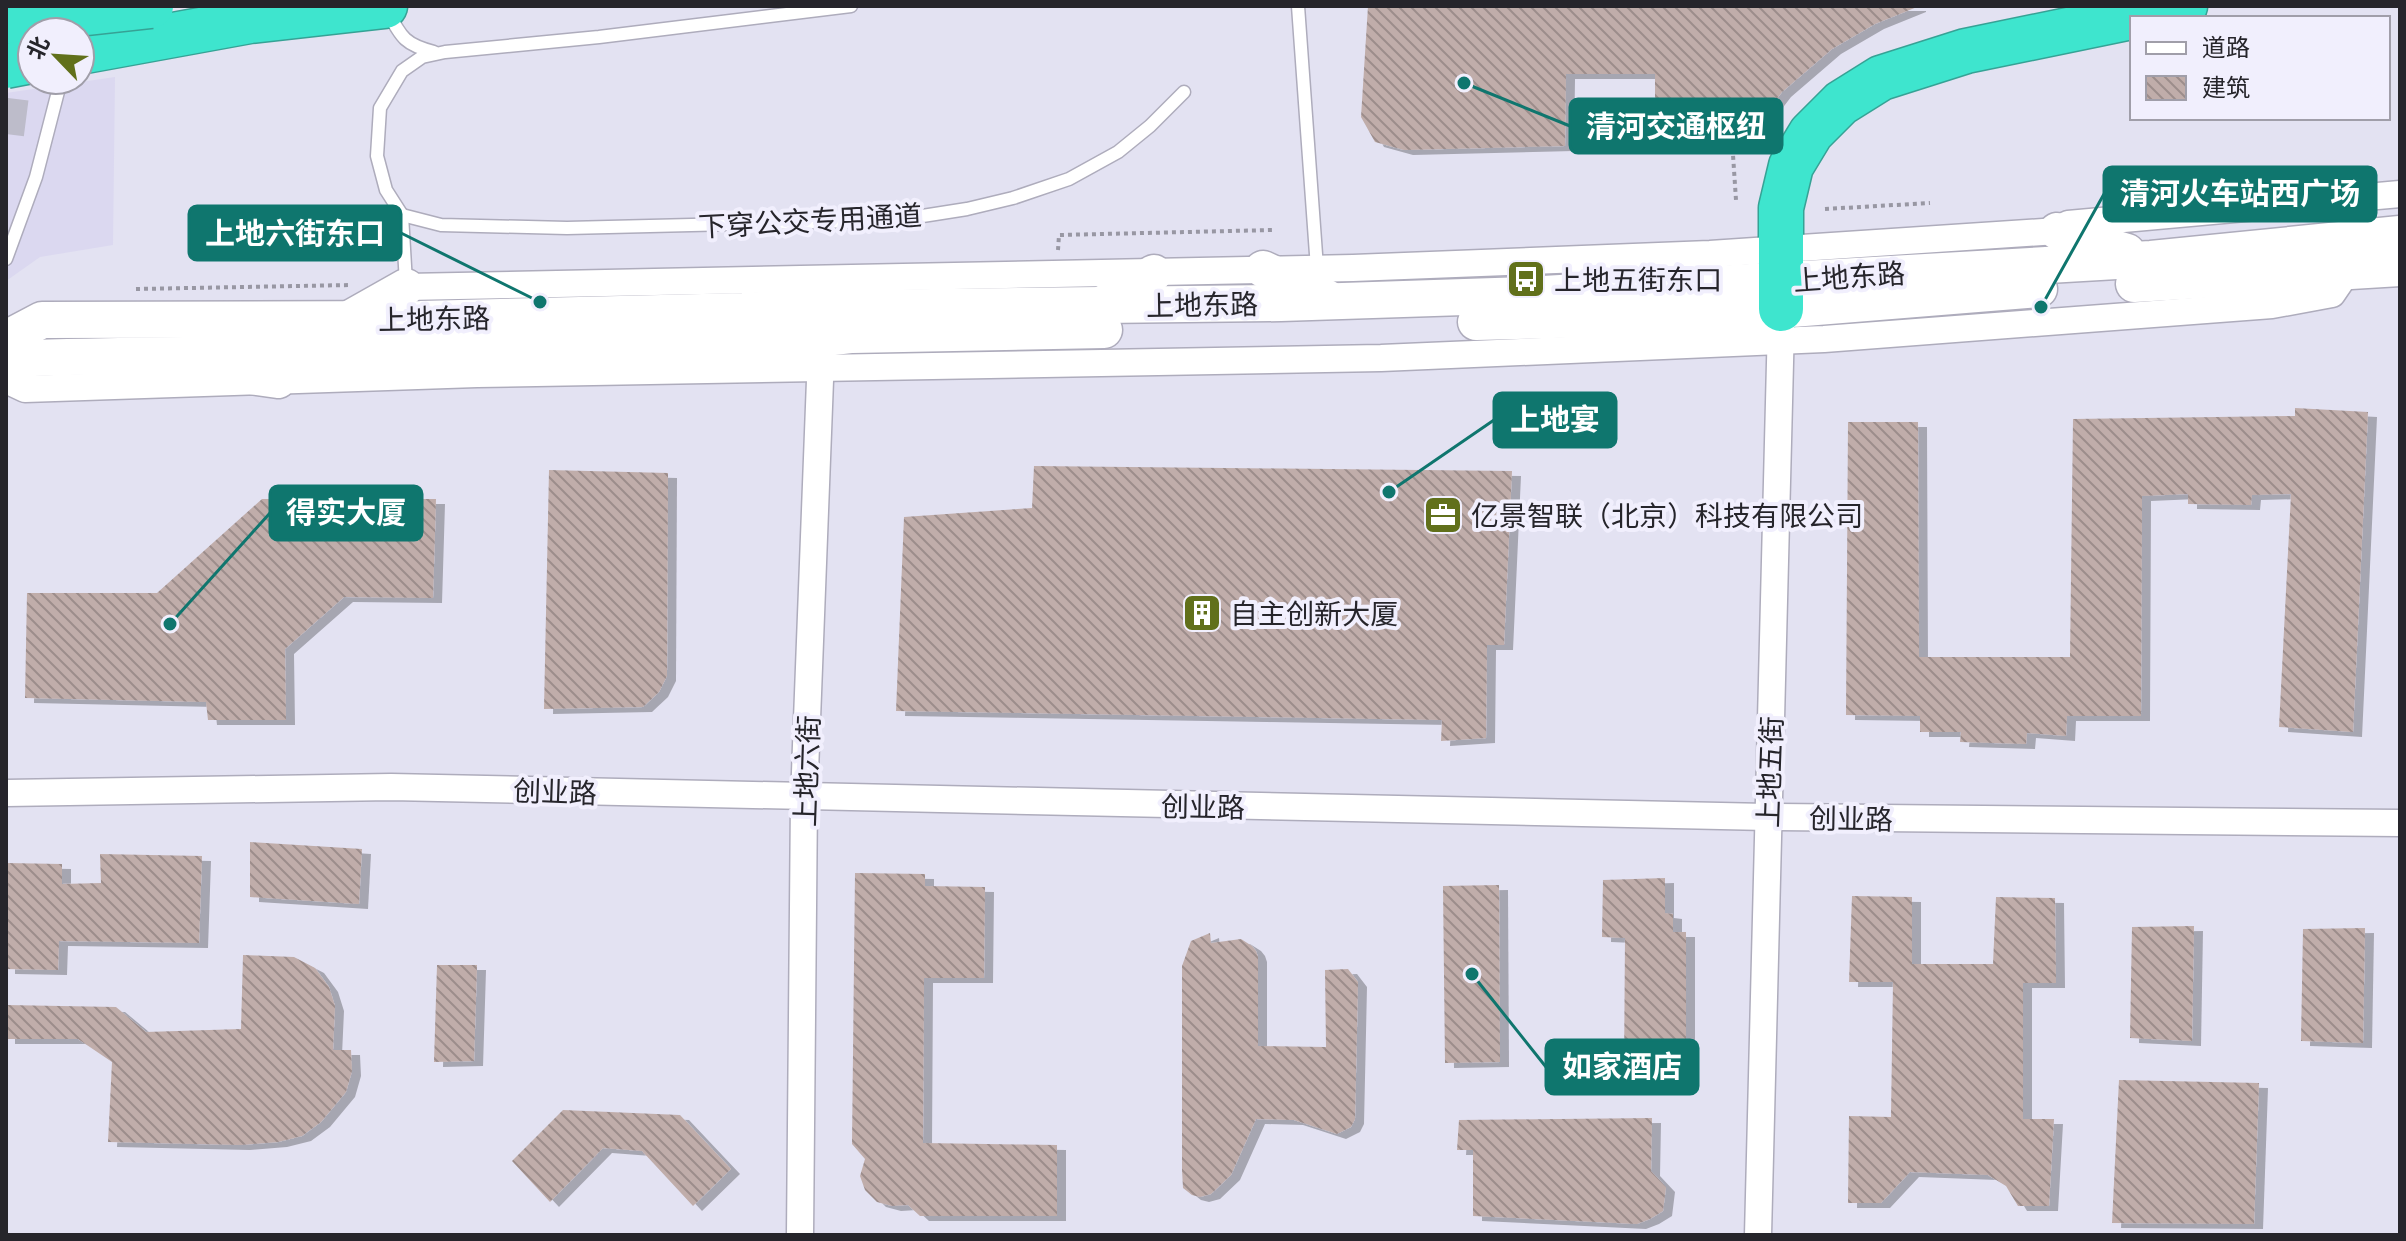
<svg xmlns="http://www.w3.org/2000/svg" width="2406" height="1241" viewBox="0 0 2406 1241" font-family="'Exo 2','Noto Sans SC',sans-serif">
	<defs>
		<pattern id="building-back-hatch" width="6" height="6" patternUnits="userSpaceOnUse" patternTransform="scale(2)"><rect width="6" height="6" fill="#c0adaa"/><path d="M-1 5l2 2M0 0l6 6M5-1l2 2" fill="none" stroke="#9c8d8b"/></pattern>
		<filter id="shadow"><feDropShadow dx="9" dy="5" stdDeviation="0" flood-color="#0004"/></filter>
	</defs>
	<rect width="100%" height="100%" fill="#e3e2f2"/>
	<polygon fill="#dbd8f0" points="115,77 113,245 40,257 6,281 6,93"/>
	<g fill="url(#building-back-hatch)" filter="url(#shadow)">
		<polygon points="1368,6 1917,6 1917,7 1875,24 1832,49 1782,92 1762,118 1751,139 1655,142 1655,74 1566,74 1565,146 1404,150 1375,142 1361,117"/>
		<polygon points="2295,408 2368,412 2353,732 2279,727 2291,494 2252,495 2251,505 2188,504 2188,494 2142,496 2141,716 2067,716 2066,736 2027,733 2026,744 1960,742 1961,732 1920,732 1920,716 1846,715 1848,422 1918,422 1919,657 2070,657 2073,419 2295,416"/>
		<polygon points="1034,466 1512,471 1504,645 1487,645 1486,738 1441,741 1442,720 896,711 904,517 1032,508"/>
		<polygon points="549,470 668,473 667,676 659,692 643,707 544,709"/>
		<polygon points="262,499 436,499 433,598 344,597 285,649 286,720 208,720 206,702 25,698 27,593 157,593"/>
		<polygon points="250,842 362,849 359,904 250,897"/>
		<polygon points="100,854 202,856 199,943 59,941 58,970 6,969 6,863 62,864 62,884 101,883"/>
		<polygon points="855,873 925,874 925,886 985,887 984,978 924,978 923,1143 1057,1145 1057,1216 920,1216 908,1205 892,1206 877,1202 865,1190 860,1176 865,1159 852,1144"/>
		<polygon points="1665,878 1665,913 1673,914 1673,932 1686,932 1686,1071 1624,1072 1625,938 1602,937 1603,880"/>
		<polygon points="1499,885 1500,1062 1445,1063 1443,886"/>
		<polygon points="1852,896 1912,897 1912,964 1993,964 1996,897 2055,898 2056,983 2023,983 2023,1119 2054,1119 2049,1206 2018,1206 2006,1186 1988,1175 1910,1172 1881,1203 1848,1203 1849,1116 1891,1117 1893,982 1849,982"/>
		<polygon points="2194,926 2192,1041 2130,1038 2132,927"/>
		<polygon points="2365,928 2363,1043 2301,1041 2303,929"/>
		<polygon points="1210,933 1211,943 1241,939 1252,946 1256,951 1258,957 1258,1046 1326,1047 1325,970 1348,969 1358,982 1355,1119 1351,1127 1337,1134 1294,1120 1256,1119 1231,1175 1211,1194 1200,1197 1192,1195 1183,1188 1182,1170 1182,966 1191,941"/>
		<polygon points="243,955 294,957 315,968 329,987 335,1006 333,1050 351,1050 352,1071 346,1092 321,1122 302,1136 278,1142 241,1145 108,1142 112,1062 78,1039 6,1039 6,1005 116,1007 146,1032 241,1029"/>
		<polygon points="437,965 477,965 474,1061 434,1062"/>
		<polygon points="2119,1080 2259,1083 2254,1224 2112,1223"/>
		<polygon points="563,1110 680,1115 731,1169 693,1206 642,1151 603,1148 550,1202 512,1161"/>
		<polygon points="1652,1118 1651,1171 1666,1187 1663,1211 1650,1219 1637,1224 1473,1216 1473,1150 1457,1150 1459,1120"/>
	</g>
	<g fill="none" stroke-linecap="round" stroke-linejoin="round">
		<polyline stroke="#bdbcca" stroke-width="36" stroke-dasharray="36 18" stroke-linecap="butt" points="6,134 18,41"/>
		<defs>
			<g id="service">
				<polyline points="1298,6 1317,268"/>
				<path d="M 388,12 C 401,38 406,45 434,52"/>
				<polyline points="402,215 441,225 567,228 897,220 967,209 1013,198 1069,179 1118,152 1150,126 1184,92"/>
				<polyline points="6,259 36,177 61,80"/>
				<polyline points="406,283 402,215 386,190 377,156 380,108 402,71 422,57 445,52 599,37 851,6"/>
			</g>
			<g id="minor">
				<polyline points="406,287 1353,268 1710,254 2057,231 2068,224 2400,194"/>
				<polyline points="6,380 25,389 477,374 1381,358 1824,339 2272,305 2332,294 2347,272"/>
				<polyline points="6,793 391,787 1767,817 2400,823"/>
				<polyline points="800,1235 804,798 821,354"/>
				<polyline points="1758,1235 1781,323"/>
			</g>
			<g id="secondary">
				<polyline points="2057,231 2127,252"/>
				<polyline points="1263,269 1327,298"/>
				<polyline points="2134,284 2400,268"/>
				<polyline points="1103,304 1154,273"/>
				<polyline points="351,318 406,287"/>
				<polyline points="1476,322 1707,316 2039,289"/>
				<polyline points="6,339 42,320 420,319 743,311 822,306 849,308 1281,303 1526,295 2151,259 2400,234"/>
				<path d="M 6,359 C 95,355 183,356 272,353 C 366,351 461,346 556,344 C 654,341 754,348 852,335 L 1104,330"/>
				<polyline points="223,372 278,380"/>
			</g>
			<g id="motorway">
				<polyline points="80,52 250,21 385,6"/>
				<polyline points="1781,309 1781,208 1791,166 1811,133 1841,103 1881,78 1966,51 2185,6"/>
			</g>
		</defs>
		<use href="#service" stroke="#aeacbc" stroke-width="15"/>
		<use href="#minor" stroke="#aeacbc" stroke-width="29"/>
		<use href="#secondary" stroke="#aeacbc" stroke-width="39"/>
		<use href="#motorway" stroke="#36a295" stroke-width="47"/>
		<g stroke="#9897a3" stroke-width="4" stroke-dasharray="4 4" stroke-linecap="butt">
			<polyline points="1732,140 1736,200"/>
			<polyline points="1825,209 1930,203"/>
			<polyline points="1058,250 1059,235 1273,230"/>
			<polyline points="136,289 351,285"/>
		</g>
		<use href="#service" stroke="#fff" stroke-width="12"/>
		<use href="#minor" stroke="#fff" stroke-width="26"/>
		<use href="#secondary" stroke="#fff" stroke-width="36"/>
		<use href="#motorway" stroke="#3ee5ce" stroke-width="44"/>
		<defs>
			<g id="motorway-bridge">
				<polyline points="6,22 151,6"/>
				<polyline points="6,66 32,61"/>
			</g>
		</defs>
		<use href="#motorway-bridge" stroke="#36a295" stroke-width="47" stroke-linecap="butt"/>
		<use href="#motorway-bridge" stroke="#3ee5ce" stroke-width="44"/>
	</g>
	<defs>
		<symbol id="bus-square" viewBox="-11 -11 22 22"><rect x="-9" y="-9" width="18" height="18" rx="4" fill="#61701b" stroke="#f1effd"/><path d="M-5-6H5V4H4V6H2V4H-2V6H-4V4H-5ZM-3.5-4V0h7V-4ZM-3.5 1.2v1.5H-2V1.2ZM2 1.2v1.5H3.5V1.2Z" fill="#fff"/></symbol>
		<symbol id="office-square" viewBox="-11 -11 22 22"><rect x="-9" y="-9" width="18" height="18" rx="4" fill="#61701b" stroke="#f1effd"/><path d="M-6-3h4V-5.5h4V-3h4V5H-6ZM-1-4.5V-3h2v-1.5ZM-6 0V1H6V0Z" fill="#fff"/></symbol>
		<symbol id="building-square" viewBox="-11 -11 22 22"><rect x="-9" y="-9" width="18" height="18" rx="4" fill="#61701b" stroke="#f1effd"/><path d="M-4-6H4V6H1V3H-1V6H-4ZM-2.5-4.3h1.7v1.8h-1.7ZM.8-4.3h1.7v1.8H.8ZM-2.5-1h1.7V.8h-1.7ZM.8-1h1.7V.8H.8Z" fill="#fff"/></symbol>
	</defs>
	<g fill-rule="evenodd">
		<use href="#bus-square" x="1504" y="257" width="44" height="44"/>
		<use href="#office-square" x="1421" y="493" width="44" height="44"/>
		<use href="#building-square" x="1180" y="591" width="44" height="44"/>
	</g>
	<g text-anchor="middle" dominant-baseline="central" stroke-width="8" stroke-linejoin="round" paint-order="stroke">
		<g font-size="28" fill="#26252b" stroke="#f1effd">
			<text transform="translate(810 220) rotate(-3)">下穿公交专用通道</text>
			<text transform="translate(1849 276) rotate(-4)">上地东路</text>
			<text transform="translate(1202 304) rotate(-1)">上地东路</text>
			<text transform="translate(434 318) rotate(-1)">上地东路</text>
			<text transform="translate(806 771) rotate(-88)">上地六街</text>
			<text transform="translate(1769 772) rotate(-88)">上地五街</text>
			<text transform="translate(555 791) rotate(2)">创业路</text>
			<text transform="translate(1203 806) rotate(1)">创业路</text>
			<text transform="translate(1851 818) rotate(1)">创业路</text>
		</g>
		<g font-size="28" fill="#26252b" stroke="#f1effd" text-anchor="start">
			<text x="1554" y="279">上地五街东口</text>
			<text x="1471" y="515">亿景智联（北京）科技有限公司</text>
			<text x="1230" y="613">自主创新大厦</text>
		</g>
	</g>
	<path fill="none" stroke="#0f766e" stroke-width="3" d="M1464 83L1570 126M2041 307L2104 194M540 302L401 233M1389 492L1494 420M170 624L270 513M1472 974L1546 1067"/>
	<g fill="#0f766e" stroke="#f1effd" stroke-width="3">
		<circle cx="1464" cy="83" r="8"/>
		<circle cx="2041" cy="307" r="8"/>
		<circle cx="540" cy="302" r="8"/>
		<circle cx="1389" cy="492" r="8"/>
		<circle cx="170" cy="624" r="8"/>
		<circle cx="1472" cy="974" r="8"/>
	</g>
	<g fill="#0f766e" stroke="#0f766e" stroke-width="3">
		<rect x="1570" y="99" width="212" height="54" rx="8"/>
		<rect x="2104" y="167" width="272" height="54" rx="8"/>
		<rect x="189" y="206" width="212" height="54" rx="8"/>
		<rect x="1494" y="393" width="122" height="54" rx="8"/>
		<rect x="270" y="486" width="152" height="54" rx="8"/>
		<rect x="1546" y="1040" width="152" height="54" rx="8"/>
	</g>
	<g font-size="30" text-anchor="middle" font-weight="bold" fill="#fff">
		<text x="1676" y="137">清河交通枢纽</text>
		<text x="2240" y="204">清河火车站西广场</text>
		<text x="295" y="244">上地六街东口</text>
		<text x="1555" y="430">上地宴</text>
		<text x="346" y="523">得实大厦</text>
		<text x="1622" y="1077">如家酒店</text>
	</g>
	<rect width="2406" height="1241" fill="none" stroke="#26252b" stroke-width="16"/>
	<rect x="2130" y="16" width="260" height="104" fill="#f1effd" stroke="#a09ea9" stroke-width="2"/>
	<rect x="2146" y="42" width="40" height="12" fill="#ffffff" stroke="#a09ea9" stroke-width="2"/>
	<text x="2202" y="56" font-size="24" fill="#26252b">道路</text>
	<rect x="2146" y="76" width="40" height="24" fill="url(#building-back-hatch)" stroke="#a09ea9" stroke-width="2"/>
	<text x="2202" y="96" font-size="24" fill="#26252b">建筑</text>
	<g transform="translate(56 56) rotate(295)"><circle r="38" fill="#f1effd" stroke="#a09ea9" stroke-width="2"/>
	<path d="M0-6L14 30L0 20L-14 30Z" fill="#61701b"/>
	<text y="-12" font-size="22" font-weight="bold" text-anchor="middle" fill="#26252b">北</text>
	</g>
</svg>
